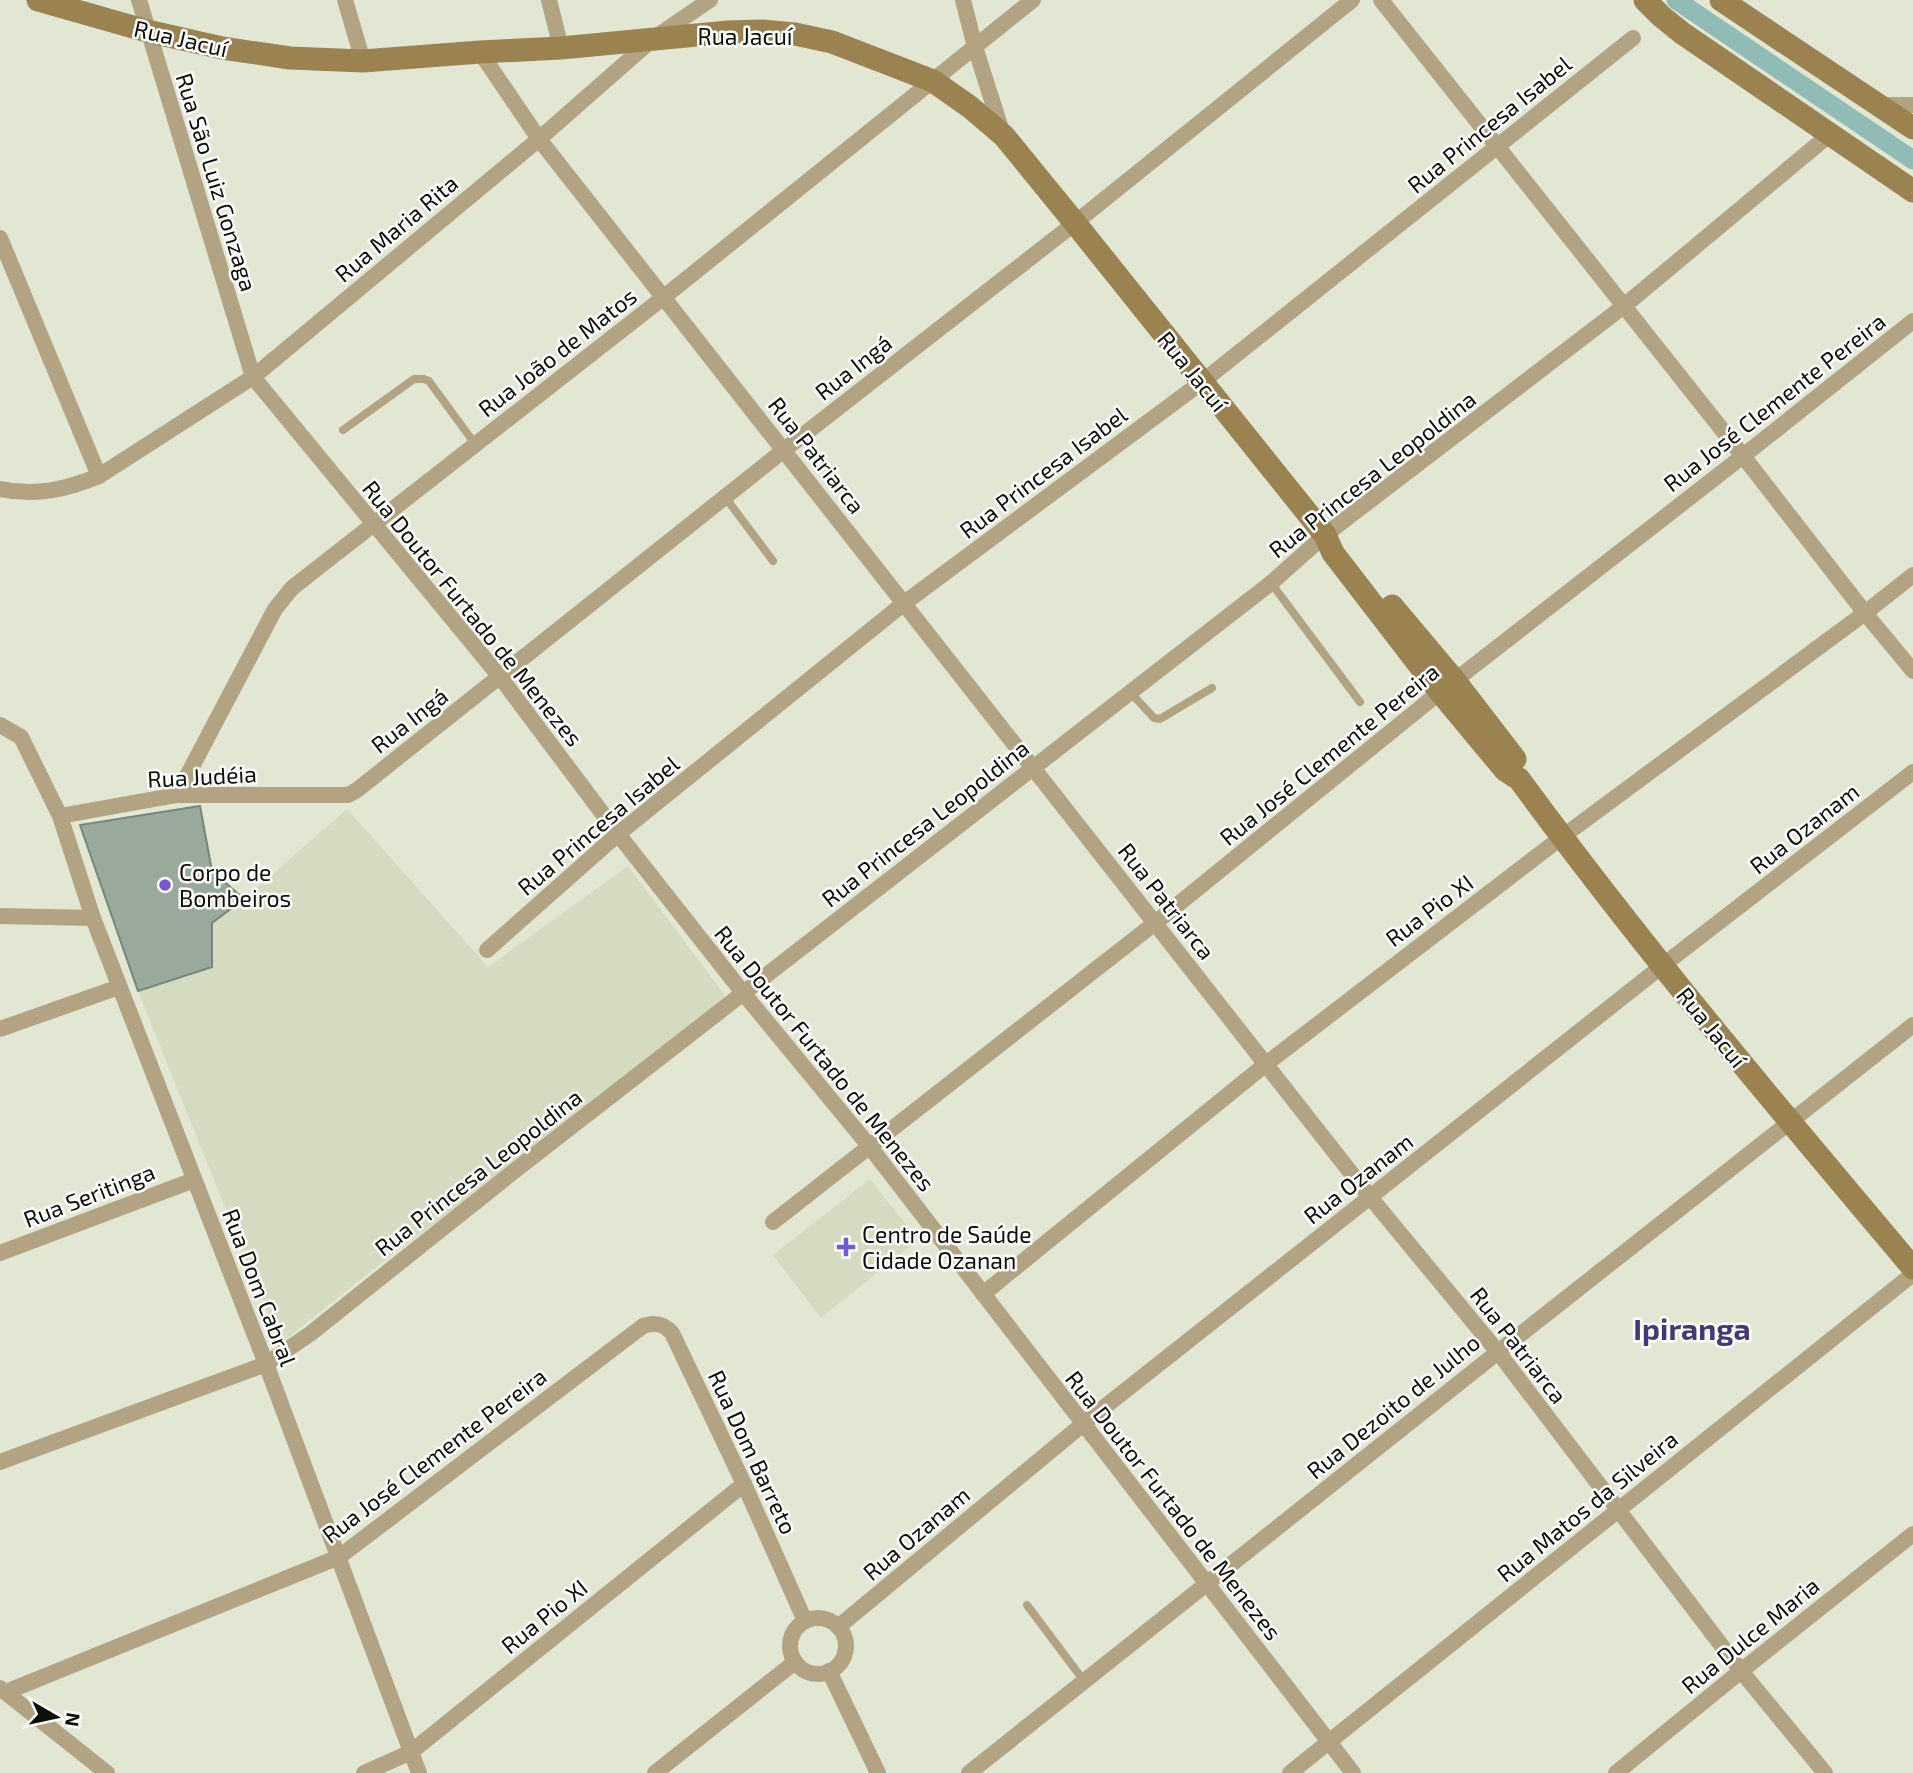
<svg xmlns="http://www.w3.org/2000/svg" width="1913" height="1773" viewBox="0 0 1913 1773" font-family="'Exo 2',sans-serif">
	<rect width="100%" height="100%" fill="#e2e7d4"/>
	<g fill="#d5dbc1">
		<polygon points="347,809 488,967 628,866 730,1002 565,1130 399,1249 280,1344 138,991 211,967 212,923 244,899"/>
		<polygon points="870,1179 918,1240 821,1318 773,1255"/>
	</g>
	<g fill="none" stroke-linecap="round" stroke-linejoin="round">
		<polyline stroke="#91bcb6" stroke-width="19" points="1676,0 1913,160"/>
	</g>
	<polygon fill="#99aa9d" stroke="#77877b" stroke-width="2" points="200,806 212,871 244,899 212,923 212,967 138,991 80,825"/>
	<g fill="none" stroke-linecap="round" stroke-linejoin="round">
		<g stroke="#b2a383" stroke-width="8">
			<polyline points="343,430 414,379 424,379 429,381 475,444"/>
			<polyline points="725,497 773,561"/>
			<polyline points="1271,583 1360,702"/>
			<polyline points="1130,692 1154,718 1160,719 1212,688"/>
			<polyline points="1027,1605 1084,1681"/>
		</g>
		<g stroke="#b2a383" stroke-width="16">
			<polyline points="139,0 253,377 500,677 618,834 744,994 870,1147 1353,1773"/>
			<polyline points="345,0 363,61"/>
			<polyline points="549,0 561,48"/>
			<polyline points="963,0 975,47 1003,135"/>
			<polyline points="1381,0 1743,456 1865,613 1913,671"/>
			<polyline points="480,52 539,139 1370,1197 1498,1352 1741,1671 1825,1773"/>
			<polyline points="1880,105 1913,105"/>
			<polyline points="0,238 99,476"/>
			<path d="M 0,489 C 37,496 65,490 99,476 L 253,377 L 539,139 L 654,38 L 710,0"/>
			<polyline points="0,725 21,737 60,816 93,918 266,1364 419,1773"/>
			<polyline points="177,795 275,609 292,588 664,297 1033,0"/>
			<polyline points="60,816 177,795 348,795 357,790 784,450 1075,223 1352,0"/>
			<polyline points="0,916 93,918"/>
			<polyline points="487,950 618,834 903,604 1202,382 1633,38"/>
			<polyline points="0,1029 119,987"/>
			<polyline points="773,1222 1155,923 1440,692 1743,456 1913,321"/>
			<polyline points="0,1253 194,1180"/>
			<polyline points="983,1294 1266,1064 1562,837 1865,613 1913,575"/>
			<polyline points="0,1462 266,1364 310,1334 513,1172 1271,583 1325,535 1624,306 1829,135"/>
			<circle cx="818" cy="1646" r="28"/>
			<polyline points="838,1627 1083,1424 1662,966 1913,772"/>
			<polyline points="829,1671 878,1773"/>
			<polyline points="0,1688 107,1773"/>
			<path d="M 6,1692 L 339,1557 L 643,1326 C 654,1322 663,1323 672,1333 L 744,1484 L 805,1621"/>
			<polyline points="364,1773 411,1752 744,1484"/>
			<polyline points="655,1773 795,1662"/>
			<polyline points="969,1773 1498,1352 1913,1025"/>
			<polyline points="1290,1773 1913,1274"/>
			<polyline points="1616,1773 1741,1671 1913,1534"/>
		</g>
		<g stroke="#9a8251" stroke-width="23">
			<path d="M 38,0 L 147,31 L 222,48 L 290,58 L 363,61 L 480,52 L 561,48 L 728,32 L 762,31 L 795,34 L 832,42 L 933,81 L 970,107 L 1004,136 L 1075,223 L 1325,535 L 1333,553 L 1440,692 L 1505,770 L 1519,779 C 1643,948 1778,1108 1913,1268"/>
			<polyline points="1645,0 1661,16 1682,33 1913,191"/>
			<polyline points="1721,0 1913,128"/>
			<polyline points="1392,606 1455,681 1515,759"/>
		</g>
	</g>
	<g fill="#7359d3" stroke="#fff" stroke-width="2.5">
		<circle cx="165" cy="885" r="7"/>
		<path d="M842.5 1236.5h7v7h7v7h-7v7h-7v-7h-7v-7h7z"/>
	</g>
	<g text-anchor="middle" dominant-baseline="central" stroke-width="5" stroke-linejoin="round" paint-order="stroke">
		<g font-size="23" fill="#0d0f09" stroke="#fff">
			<text x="745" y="36">Rua Jacuí</text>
			<text transform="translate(181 38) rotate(13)">Rua Jacuí</text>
			<text transform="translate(1489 124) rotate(-39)">Rua Princesa Isabel</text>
			<text transform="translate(217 182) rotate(73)">Rua São Luiz Gonzaga</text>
			<text transform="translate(396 228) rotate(-40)">Rua Maria Rita</text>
			<text transform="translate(557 352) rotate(-38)">Rua João de Matos</text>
			<text transform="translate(853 367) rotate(-38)">Rua Ingá</text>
			<text transform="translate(1193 371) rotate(51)">Rua Jacuí</text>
			<text transform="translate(1774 402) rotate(-38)">Rua José Clemente Pereira</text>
			<text transform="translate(817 455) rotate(52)">Rua Patriarca</text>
			<text transform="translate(1043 472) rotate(-37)">Rua Princesa Isabel</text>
			<text transform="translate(1372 474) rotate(-38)">Rua Princesa Leopoldina</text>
			<text transform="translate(473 613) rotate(51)">Rua Doutor Furtado de Menezes</text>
			<text transform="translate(409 720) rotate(-38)">Rua Ingá</text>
			<text transform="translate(1329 754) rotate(-39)">Rua José Clemente Pereira</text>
			<text transform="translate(202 776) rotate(-3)">Rua Judéia</text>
			<text transform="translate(925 823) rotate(-38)">Rua Princesa Leopoldina</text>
			<text transform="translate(598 825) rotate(-40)">Rua Princesa Isabel</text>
			<text transform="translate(1804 828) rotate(-38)">Rua Ozanam</text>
			<text transform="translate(1167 901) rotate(52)">Rua Patriarca</text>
			<text transform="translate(1429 910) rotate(-37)">Rua Pio XI</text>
			<text transform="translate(1712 1027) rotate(51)">Rua Jacuí</text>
			<text transform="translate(825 1058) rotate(51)">Rua Doutor Furtado de Menezes</text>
			<text transform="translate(478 1172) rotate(-38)">Rua Princesa Leopoldina</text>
			<text transform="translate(1358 1178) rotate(-38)">Rua Ozanam</text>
			<text transform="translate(89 1195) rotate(-21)">Rua Seritinga</text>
			<text transform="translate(260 1287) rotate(69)">Rua Dom Cabral</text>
			<text transform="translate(1519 1345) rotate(52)">Rua Patriarca</text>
			<text transform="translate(1393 1406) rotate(-39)">Rua Dezoito de Julho</text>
			<text transform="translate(753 1452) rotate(65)">Rua Dom Barreto</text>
			<text transform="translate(434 1455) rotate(-37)">Rua José Clemente Pereira</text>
			<text transform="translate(1174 1505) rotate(52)">Rua Doutor Furtado de Menezes</text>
			<text transform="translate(1587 1506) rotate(-39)">Rua Matos da Silveira</text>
			<text transform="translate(916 1533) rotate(-40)">Rua Ozanam</text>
			<text transform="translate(544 1616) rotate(-39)">Rua Pio XI</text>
			<text transform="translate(1750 1635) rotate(-39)">Rua Dulce Maria</text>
		</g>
		<g font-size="23" fill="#0d0f09" stroke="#fff" text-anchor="start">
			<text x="179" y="872">Corpo de<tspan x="179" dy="26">Bombeiros</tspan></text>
			<text x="862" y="1234">Centro de Saúde<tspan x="862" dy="26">Cidade Ozanan</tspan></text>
		</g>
		<g font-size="30" font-weight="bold" fill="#443976" stroke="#fff">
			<text x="1692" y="1328">Ipiranga</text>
		</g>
	</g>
	<g transform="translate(56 1717) rotate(99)" stroke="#ffffff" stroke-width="5" paint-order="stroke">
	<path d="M0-5L12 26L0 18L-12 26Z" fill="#0d0f09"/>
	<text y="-10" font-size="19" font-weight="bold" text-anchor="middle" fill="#0d0f09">N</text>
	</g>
</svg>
